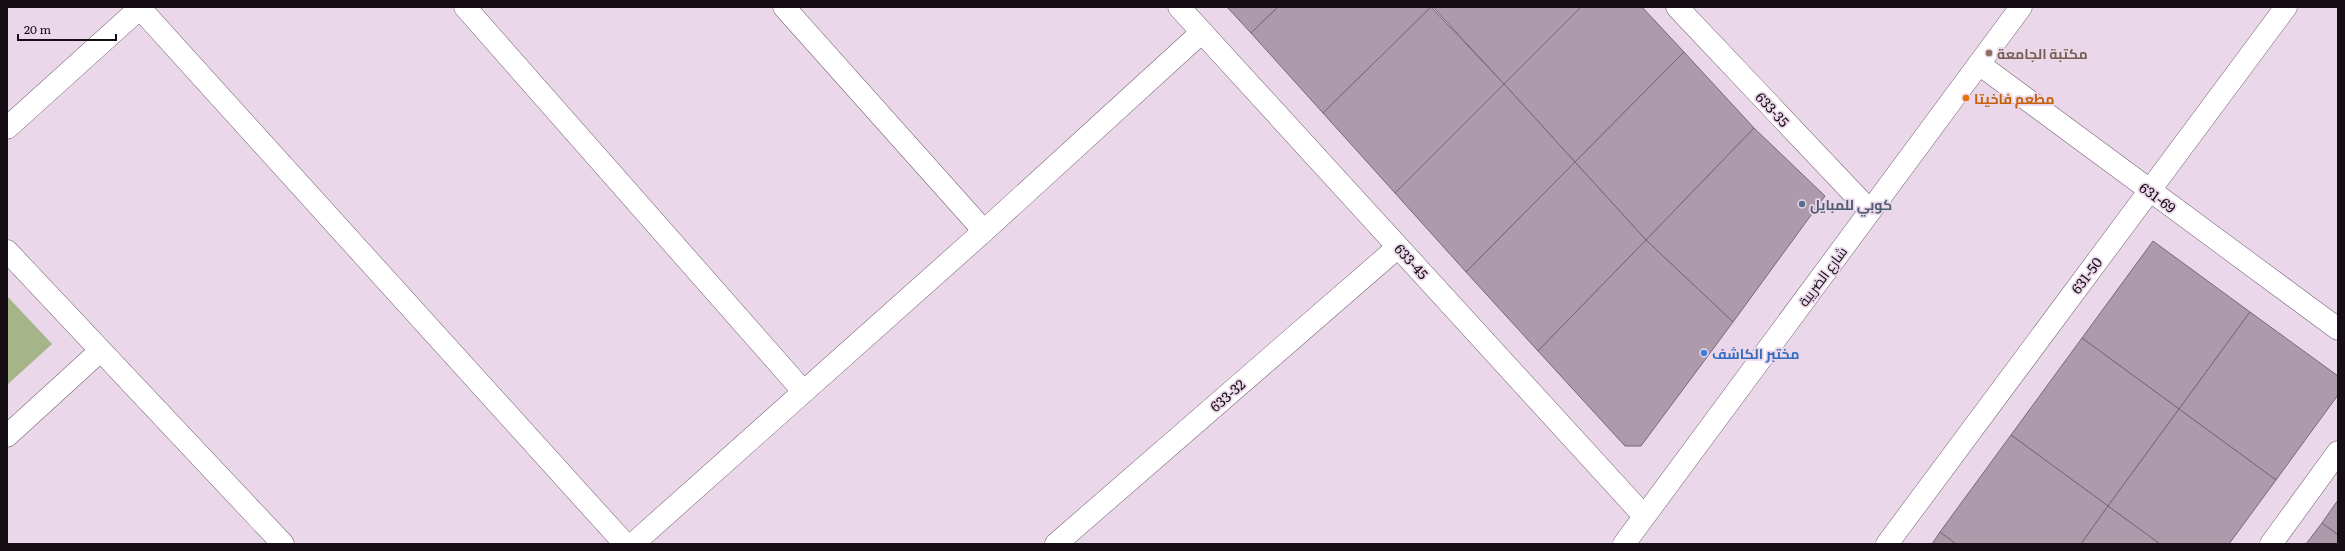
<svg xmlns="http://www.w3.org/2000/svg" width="2345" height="551" viewBox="0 0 2345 551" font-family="Literata,Cairo,serif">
	<rect width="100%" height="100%" fill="#ebd7ea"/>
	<polygon fill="#a6b48a" points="7,296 52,344 7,385"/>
	<g fill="#ad9bac" stroke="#786777">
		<polygon points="1227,7 1278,7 1251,33"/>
		<polygon points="1278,7 1431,7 1323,113 1251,33"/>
		<polygon points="1431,7 1504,84 1395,193 1323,113"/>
		<polygon points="1433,7 1581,7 1504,84"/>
		<polygon points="1581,7 1642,7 1684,52 1575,162 1504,84"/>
		<polygon points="1684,52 1754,128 1646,240 1575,162"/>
		<polygon points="1504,84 1575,162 1466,272 1395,193"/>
		<polygon points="1754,128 1825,196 1733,322 1646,240"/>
		<polygon points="1575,162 1646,240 1538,351 1466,272"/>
		<polygon points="1646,240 1733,322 1641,446 1625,446 1538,351"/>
		<polygon points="2153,241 2250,312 2179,409 2082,338"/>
		<polygon points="2250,312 2338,376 2338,395 2276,480 2179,409"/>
		<polygon points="2082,338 2179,409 2108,506 2011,435"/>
		<polygon points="2179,409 2276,480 2229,544 2160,544 2108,506"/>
		<polygon points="2011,435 2108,506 2081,544 1956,544 1940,532"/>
		<polygon points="2338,500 2338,535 2322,523"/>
		<polygon points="2108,506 2160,544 2081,544"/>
		<polygon points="2322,523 2338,535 2338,544 2306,544"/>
		<polygon points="1940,532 1956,544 1932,544"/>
	</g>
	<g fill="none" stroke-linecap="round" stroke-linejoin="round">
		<defs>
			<g id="minor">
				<polyline points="139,7 625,544"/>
				<polyline points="465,7 803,391"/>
				<polyline points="784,7 984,231"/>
				<polyline points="1179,7 1644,516"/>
				<polyline points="1677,7 1870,211"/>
				<polyline points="1979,64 2338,329"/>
				<polyline points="7,128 141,7"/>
				<polyline points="7,251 283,544"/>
				<polyline points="7,436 100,351"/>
				<polyline points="633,544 984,231 1202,32"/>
				<polyline points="1056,544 1398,247"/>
				<polyline points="1624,544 2021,7"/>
				<polyline points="1887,544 2286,7"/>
				<polyline points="2271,544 2338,452"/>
			</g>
		</defs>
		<use href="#minor" stroke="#766475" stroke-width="23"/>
		<use href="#minor" stroke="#fff" stroke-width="22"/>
	</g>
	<circle fill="#8d6e63" stroke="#ebd7ea" stroke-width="1.5" cx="1989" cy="53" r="4"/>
	<circle fill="#e8710a" stroke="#ebd7ea" stroke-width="1.5" cx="1966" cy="98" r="4"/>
	<circle fill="#5c6f8a" stroke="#ebd7ea" stroke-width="1.5" cx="1802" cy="204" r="4"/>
	<circle fill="#3f7fe0" stroke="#ebd7ea" stroke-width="1.5" cx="1704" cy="353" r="4"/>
	<g text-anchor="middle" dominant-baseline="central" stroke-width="3.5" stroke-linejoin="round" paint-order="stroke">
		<g font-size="14" font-weight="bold" fill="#785e54" stroke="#ebd7ea" text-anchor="start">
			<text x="1997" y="53">مكتبة الجامعة</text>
		</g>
		<g font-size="14" font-weight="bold" fill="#c56008" stroke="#ebd7ea" text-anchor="start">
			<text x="1974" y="98">مطعم فاخيتا</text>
		</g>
		<g font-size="14" fill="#150f15" stroke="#ebd7ea">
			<text transform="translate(1773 109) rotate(47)">633-35</text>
			<text transform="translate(2158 197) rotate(36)">631-69</text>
			<text transform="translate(1412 261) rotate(48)">633-45</text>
			<text transform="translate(2086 275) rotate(-53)">631-50</text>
			<text transform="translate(1822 276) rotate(-53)">شارع الضريبة</text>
			<text transform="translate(1227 395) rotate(-41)">633-32</text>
		</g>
		<g font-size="14" font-weight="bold" fill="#4e5e75" stroke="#ebd7ea" text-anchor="start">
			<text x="1810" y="204">كوبي للمبايل</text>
		</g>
		<g font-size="14" font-weight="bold" fill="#366cbe" stroke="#ebd7ea" text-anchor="start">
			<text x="1712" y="353">مختبر الكاشف</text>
		</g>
	</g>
	<rect width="2345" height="551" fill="none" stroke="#150f15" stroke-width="16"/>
	<path d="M18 34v6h98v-6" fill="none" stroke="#150f15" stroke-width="2"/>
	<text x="24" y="34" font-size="12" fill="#150f15" stroke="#ebd7ea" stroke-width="3" paint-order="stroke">20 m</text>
</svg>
